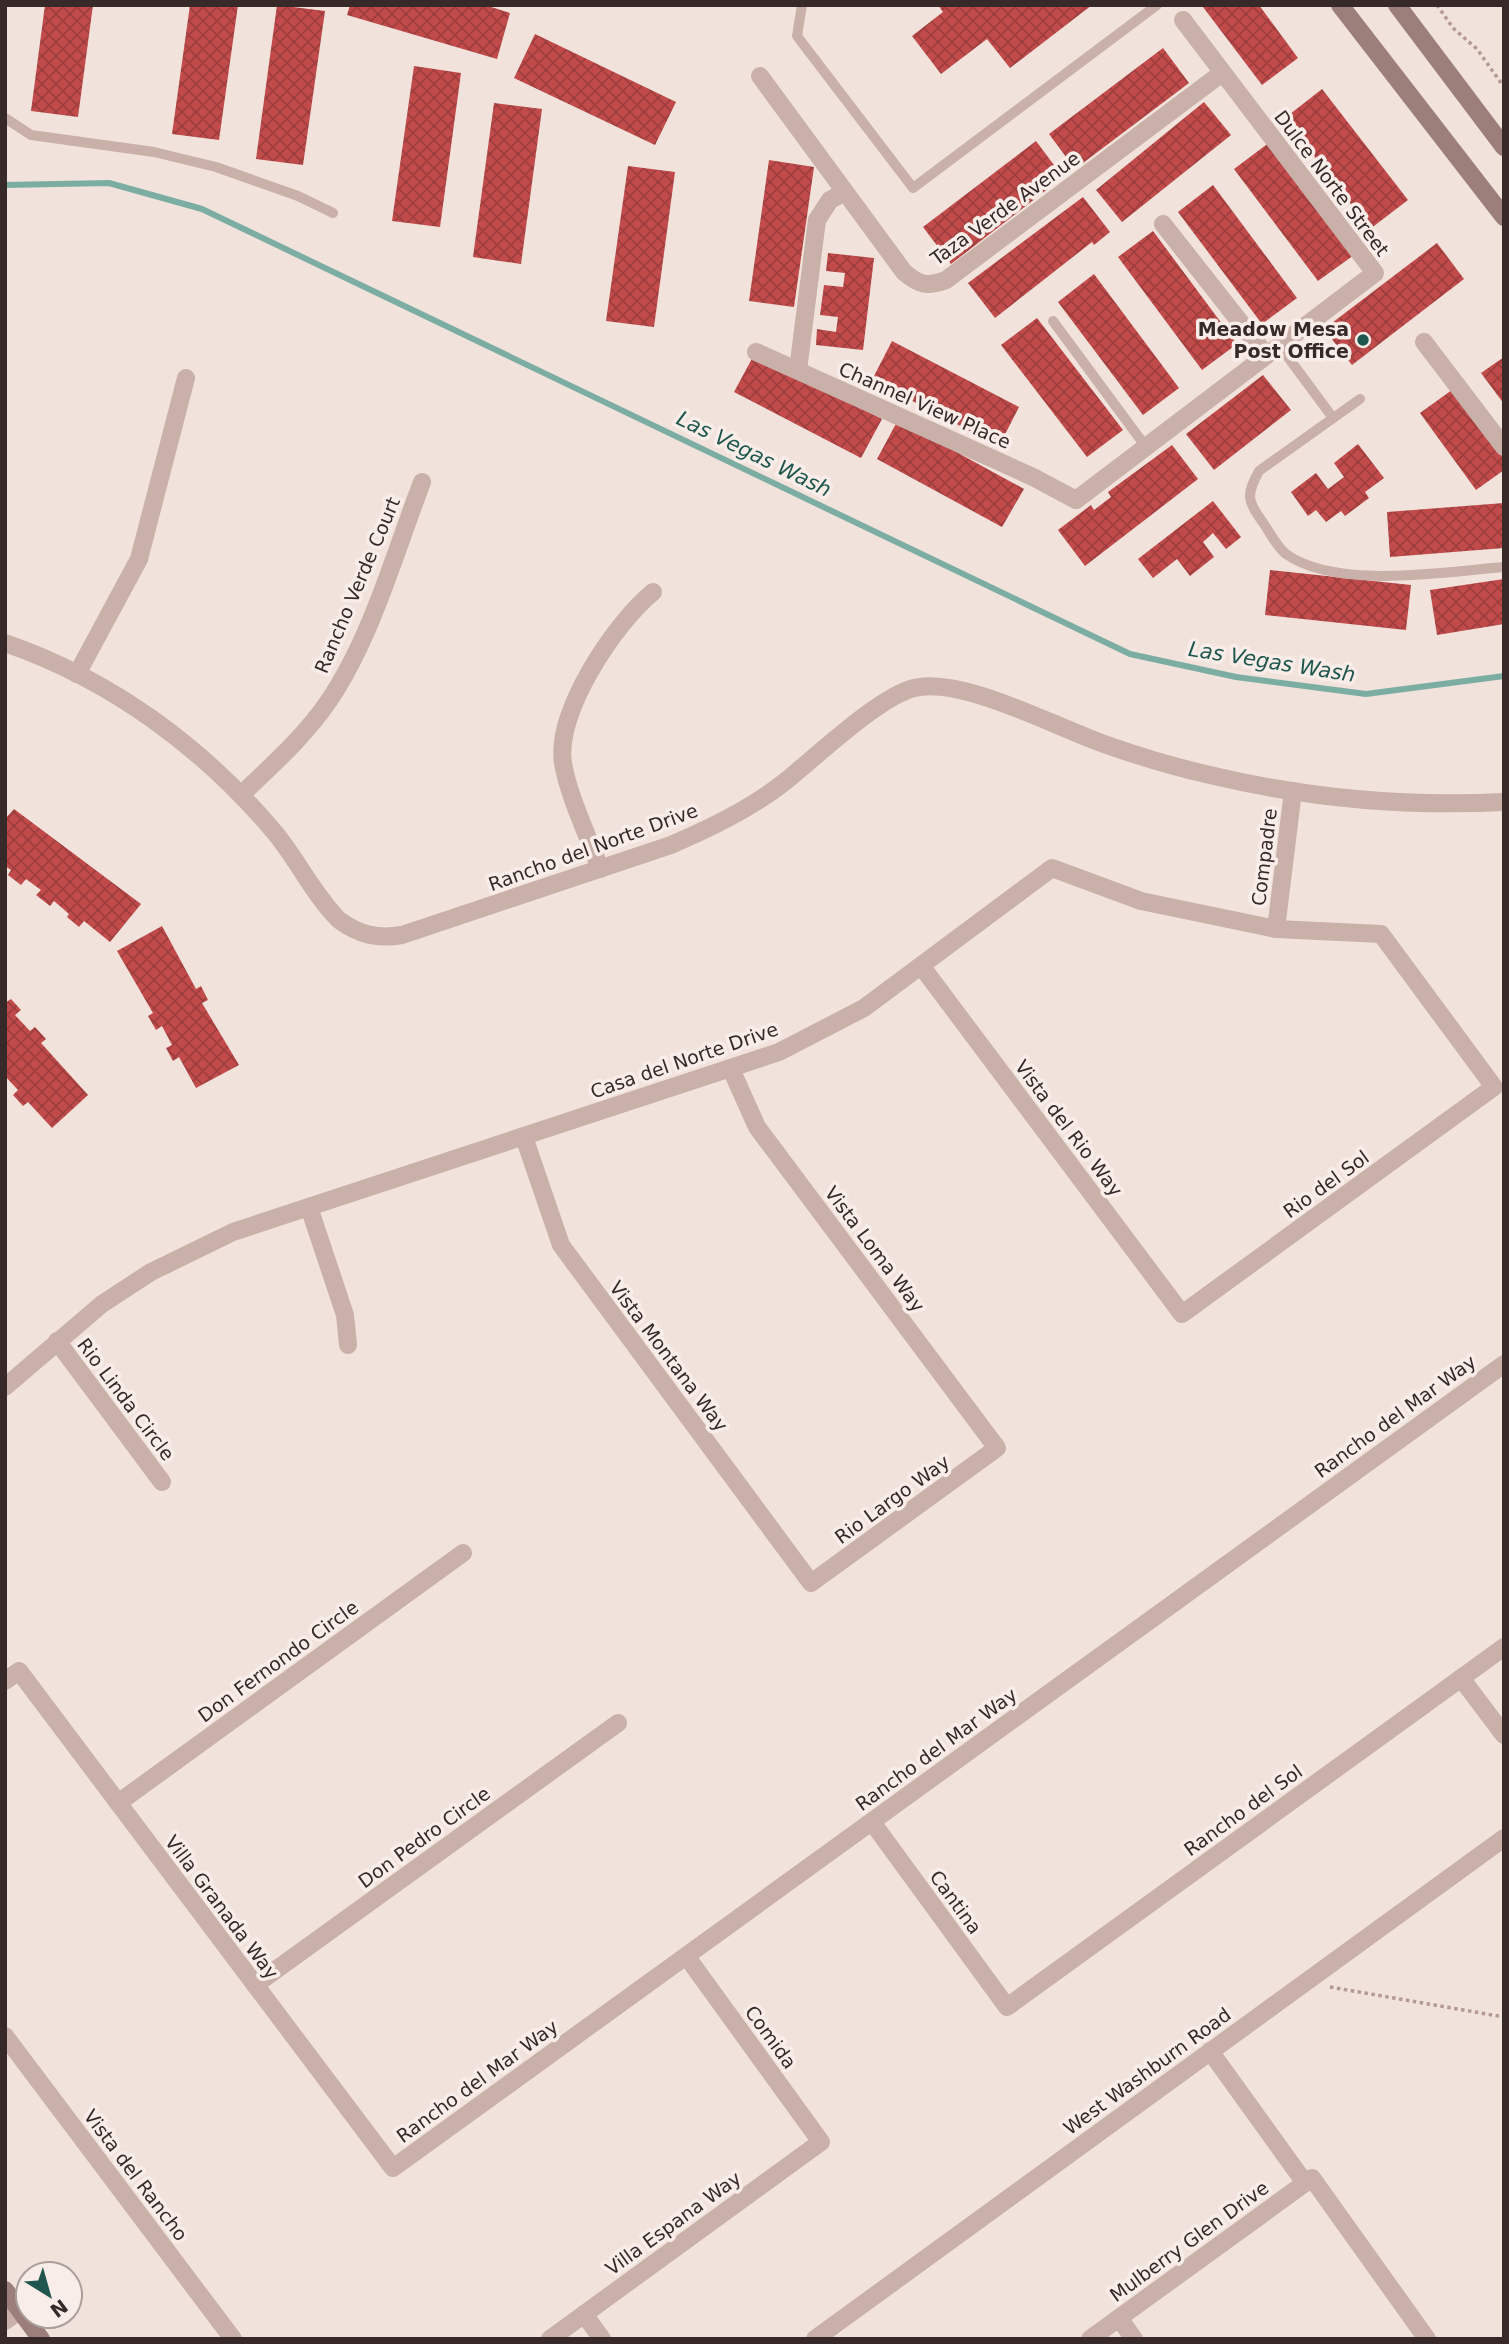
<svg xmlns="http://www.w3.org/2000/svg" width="1509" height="2344" viewBox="0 0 1509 2344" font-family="'DejaVu Sans',sans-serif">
	<defs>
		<pattern id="building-cross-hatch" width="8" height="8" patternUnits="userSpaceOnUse" patternTransform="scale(1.75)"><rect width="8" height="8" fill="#c14b4a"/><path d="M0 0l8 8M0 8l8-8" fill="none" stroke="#9e3e3e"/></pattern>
	</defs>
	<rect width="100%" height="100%" fill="#f1e2dc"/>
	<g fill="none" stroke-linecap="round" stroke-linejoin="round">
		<polyline stroke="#7cada3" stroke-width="6" points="5,185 109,183 202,209 1130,654 1236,677 1366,694 1504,676"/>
	</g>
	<g fill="url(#building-cross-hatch)">
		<polygon points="45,5 93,5 78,117 31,111"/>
		<polygon points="190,5 238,5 219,140 172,134"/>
		<polygon points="277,5 325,11 303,165 256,159"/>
		<polygon points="350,5 485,5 510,13 497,59 347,15"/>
		<polygon points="938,5 1092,5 1010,68 987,39 941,74 912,36 943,12"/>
		<polygon points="1205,5 1259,5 1298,58 1262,85 1203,7"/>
		<polygon points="535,34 676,102 655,145 514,78"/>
		<polygon points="1163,48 1189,83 1075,169 1049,134"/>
		<polygon points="414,66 461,73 440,227 392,221"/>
		<polygon points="1322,89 1408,200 1370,229 1285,118"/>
		<polygon points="1204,102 1231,135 1122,222 1096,190"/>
		<polygon points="494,103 542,109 521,264 473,257"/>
		<polygon points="1036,141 1063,177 951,264 923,227"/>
		<polygon points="1270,142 1354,255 1318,281 1234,169"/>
		<polygon points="769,160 814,167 794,307 749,301"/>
		<polygon points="628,166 675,172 654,327 606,321"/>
		<polygon points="1213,185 1297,298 1262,324 1178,212"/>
		<polygon points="1083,197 1110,232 1094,245 1092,242 995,318 968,283"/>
		<polygon points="1153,231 1237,344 1202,370 1118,257"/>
		<polygon points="1437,243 1464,279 1352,365 1324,329"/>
		<polygon points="828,253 874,258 863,350 816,345 817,329 836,332 838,317 820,315 824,285 843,287 845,273 826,271"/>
		<polygon points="1094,274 1179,388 1143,415 1058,302"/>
		<polygon points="1037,318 1123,430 1087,457 1001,345"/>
		<polygon points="892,341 1019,407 999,446 872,380"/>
		<polygon points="755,353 882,419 861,458 734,392"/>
		<polygon points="1504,357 1504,404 1481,373"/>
		<polygon points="1263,375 1291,410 1214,470 1186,434"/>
		<polygon points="1456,387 1504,452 1504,470 1476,490 1420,413"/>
		<polygon points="898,420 1024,489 1002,527 877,459"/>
		<polygon points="1358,444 1384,478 1365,492 1369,498 1345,516 1341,511 1326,522 1316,510 1308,516 1291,492 1316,473 1328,489 1344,477 1334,463"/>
		<polygon points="1172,445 1198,479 1085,566 1058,530 1091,505 1094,510 1111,497 1108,492"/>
		<polygon points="1213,501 1241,537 1226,549 1213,533 1203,542 1214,557 1190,576 1177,559 1153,578 1138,559"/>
		<polygon points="1504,503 1504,548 1390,557 1387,512"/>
		<polygon points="1270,570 1411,585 1406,630 1265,615"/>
		<polygon points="1504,579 1504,624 1437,635 1430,590"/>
		<polygon points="14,809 141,904 110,942 84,921 79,927 67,917 69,914 54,901 50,906 36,895 41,890 26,879 21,885 8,875 11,870 5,866 5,819"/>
		<polygon points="162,926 196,989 201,986 208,1000 202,1003 239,1065 196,1088 179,1057 173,1061 166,1048 172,1045 162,1026 156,1030 148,1016 153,1013 117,951"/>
		<polygon points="11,999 21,1010 15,1015 30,1031 35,1027 46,1039 41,1043 88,1095 52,1128 28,1102 23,1106 13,1095 18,1090 5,1076 5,1003"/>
	</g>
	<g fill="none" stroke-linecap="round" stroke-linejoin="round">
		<g stroke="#b59993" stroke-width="3.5" stroke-dasharray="3.5 3.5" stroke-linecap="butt">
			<polyline points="1437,5 1453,28 1477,49 1504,87"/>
			<polyline points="1330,1987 1504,2017"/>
		</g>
		<g stroke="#c9b0a9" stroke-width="10">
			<polyline points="802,5 797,36 913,188 1157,5"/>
			<polyline points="5,118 31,135 154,152 216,167 298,196 333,213"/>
			<polyline points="1053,321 1146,447"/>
			<polyline points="1279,345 1333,418"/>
			<path d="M 1360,399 L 1259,471 C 1245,497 1248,501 1264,524 C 1270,533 1277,547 1286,554 C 1337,590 1444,572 1504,567"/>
		</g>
		<g stroke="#c9b0a9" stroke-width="18">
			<path d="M 760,76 L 904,272 C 919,285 927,287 946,280 L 1222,73"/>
			<polyline points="1163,224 1266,355"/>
			<polyline points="1424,342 1504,447"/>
			<polyline points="756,352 1033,477 1076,500 1375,273 1183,20"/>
			<polyline points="798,370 817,220 830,200 845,192"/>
			<polyline points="77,674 139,559 186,378"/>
			<path d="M 241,795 C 271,766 304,737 328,702 C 371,639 395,553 422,482"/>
			<path d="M 600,869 C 588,835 569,798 563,763 C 555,712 615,623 653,592"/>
			<polyline points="1276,929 1293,791"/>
			<polyline points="524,1137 561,1245 811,1583 997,1448 757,1127 731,1069"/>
			<polyline points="309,1207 345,1315 348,1345"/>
			<polyline points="57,1341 162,1482"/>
			<polyline points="5,1387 102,1304 151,1272 233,1232 779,1052 864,1008 1052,868 1141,901 1276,929 1381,934 1494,1087 1182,1314 922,967"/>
			<polyline points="1461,1678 1504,1735"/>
			<polyline points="5,1681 19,1671 393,2168 1504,1364"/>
			<polyline points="118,1803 463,1553"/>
			<polyline points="872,1822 1007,2007 1504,1647"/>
			<polyline points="255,1985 618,1723"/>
			<polyline points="5,2036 233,2339"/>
			<polyline points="1210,2051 1305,2183"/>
			<polyline points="584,2314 602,2339"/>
			<polyline points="1119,2318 1134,2339"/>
			<polyline points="5,2321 20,2310"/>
			<polyline points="550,2339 821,2142 687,1957"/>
			<polyline points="1090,2339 1312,2178 1427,2339"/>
		</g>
		<g stroke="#c9b0a9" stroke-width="18">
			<path d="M 5,643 C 112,680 204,748 276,834 C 298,861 314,895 339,920 C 359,935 378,939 402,935 L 671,845 C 710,828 748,810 782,784 C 814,759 878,697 914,688 C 961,676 1056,727 1104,744 C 1138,756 1174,767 1210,775 C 1306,798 1405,807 1504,802"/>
			<polyline points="815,2339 1504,1838"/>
		</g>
		<g stroke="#9c7e7a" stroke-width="18">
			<polyline points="1340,5 1504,217"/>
			<polyline points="1397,5 1504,147"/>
			<polyline points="5,2290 41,2339"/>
		</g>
	</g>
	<circle fill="#1f564d" stroke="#f9ede9" stroke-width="2.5" cx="1363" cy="340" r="7"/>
	<g text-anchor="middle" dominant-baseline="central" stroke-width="7" stroke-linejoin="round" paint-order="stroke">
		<g font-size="19" fill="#362928" stroke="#f9ede9">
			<text transform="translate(1332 183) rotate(53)">Dulce Norte Street</text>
			<text transform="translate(1005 208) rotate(-36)">Taza Verde Avenue</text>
			<text transform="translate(925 405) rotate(24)">Channel View Place</text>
			<text transform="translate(357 585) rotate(-67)">Rancho Verde Court</text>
			<text transform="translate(593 847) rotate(-20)">Rancho del Norte Drive</text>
			<text transform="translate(1264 857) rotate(-83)">Compadre</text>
			<text transform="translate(684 1060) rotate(-19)">Casa del Norte Drive</text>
			<text transform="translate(1069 1128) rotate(53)">Vista del Rio Way</text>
			<text transform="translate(1326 1184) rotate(-36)">Rio del Sol</text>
			<text transform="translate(875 1249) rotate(53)">Vista Loma Way</text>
			<text transform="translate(669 1356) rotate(53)">Vista Montana Way</text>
			<text transform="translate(126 1399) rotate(53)">Rio Linda Circle</text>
			<text transform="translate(1395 1416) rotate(-36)">Rancho del Mar Way</text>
			<text transform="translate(892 1499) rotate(-36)">Rio Largo Way</text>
			<text transform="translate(278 1661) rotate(-36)">Don Fernondo Circle</text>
			<text transform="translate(936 1749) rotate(-36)">Rancho del Mar Way</text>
			<text transform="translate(1243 1810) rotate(-36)">Rancho del Sol</text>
			<text transform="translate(424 1837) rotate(-36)">Don Pedro Circle</text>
			<text transform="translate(956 1902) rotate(54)">Cantina</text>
			<text transform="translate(222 1907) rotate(53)">Villa Granada Way</text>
			<text transform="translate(771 2037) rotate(54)">Comida</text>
			<text transform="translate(1147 2071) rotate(-36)">West Washburn Road</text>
			<text transform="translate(477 2081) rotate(-36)">Rancho del Mar Way</text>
			<text transform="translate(136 2175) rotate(53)">Vista del Rancho</text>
			<text transform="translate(673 2223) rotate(-36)">Villa Espana Way</text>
			<text transform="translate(1189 2241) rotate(-36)">Mulberry Glen Drive</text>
		</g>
		<g font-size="19" font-weight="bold" fill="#362928" stroke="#f9ede9" text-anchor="end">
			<text x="1349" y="329">Meadow Mesa<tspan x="1349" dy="22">Post Office</tspan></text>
		</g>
		<g font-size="21" font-style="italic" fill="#1f564d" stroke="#f9ede9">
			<text transform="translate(754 454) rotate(26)">Las Vegas Wash</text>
			<text transform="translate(1272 662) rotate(9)">Las Vegas Wash</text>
		</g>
	</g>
	<rect width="1509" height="2344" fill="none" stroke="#362928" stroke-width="14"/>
	<g transform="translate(49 2295) rotate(143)"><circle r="33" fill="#f9ede9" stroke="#ab9f9c" stroke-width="2"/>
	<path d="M0-5L12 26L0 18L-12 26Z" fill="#1f564d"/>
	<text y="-10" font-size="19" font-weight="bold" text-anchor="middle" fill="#362928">N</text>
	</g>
</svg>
